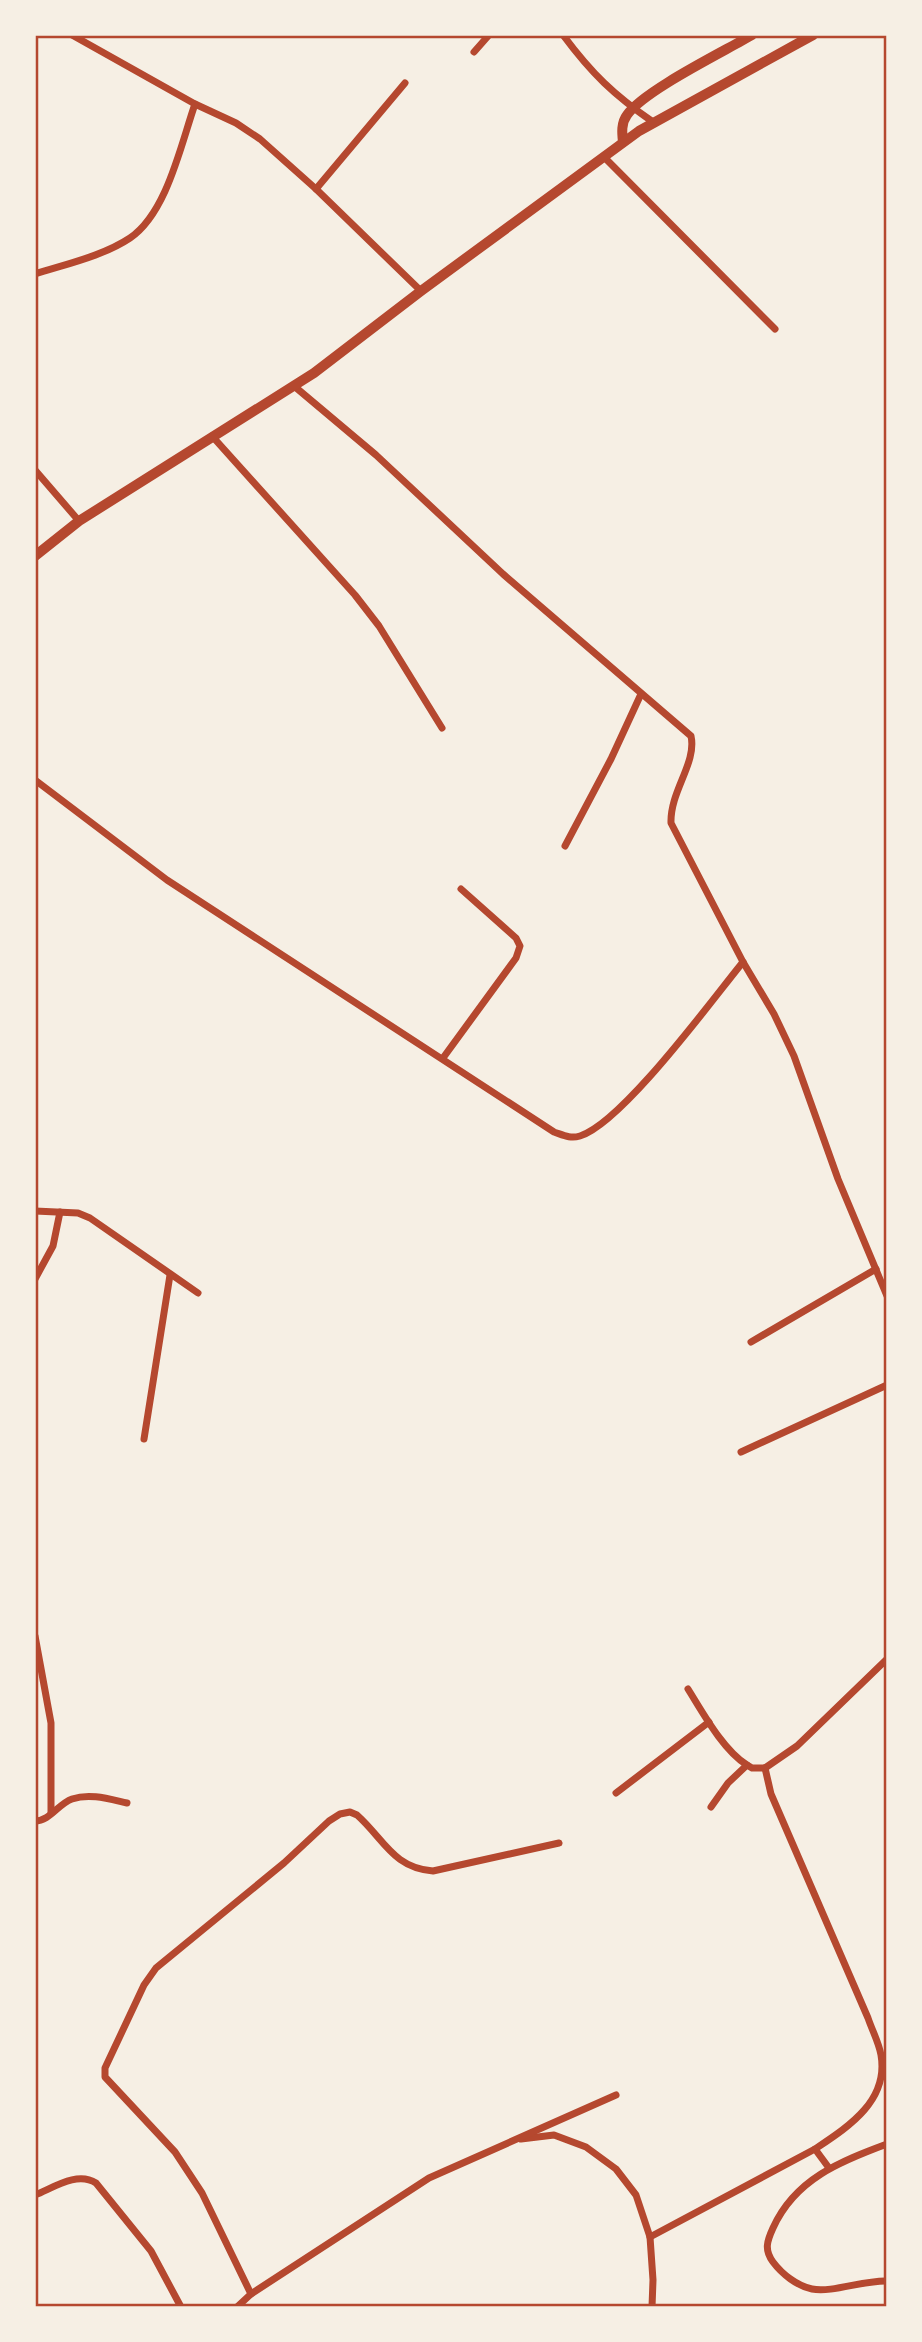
<svg xmlns="http://www.w3.org/2000/svg" width="922" height="2342" viewBox="0 0 922 2342" font-family="Cabin,sans-serif">
	<rect width="100%" height="100%" fill="#f6efe4"/>
	<g fill="none" stroke-linecap="round" stroke-linejoin="round">
		<g stroke="#b5482f" stroke-width="7">
			<polyline points="72,35 195,104 236,123 260,139 316,189 421,291"/>
			<path d="M 563,35 C 592,74 614,95 653,122"/>
			<polyline points="474,52 489,35"/>
			<polyline points="604,157 775,329"/>
			<polyline points="316,189 405,83"/>
			<path d="M 35,274 C 66,264 103,256 130,238 C 167,213 181,144 195,104"/>
			<path d="M 294,386 L 376,455 L 503,574 L 691,736 C 697,763 670,791 671,823 L 743,962 L 774,1014 L 794,1056 L 838,1179 L 887,1296"/>
			<polyline points="212,436 355,595 379,626 442,728"/>
			<polyline points="35,470 79,521"/>
			<path d="M 35,780 L 167,880 L 554,1132 C 563,1135 570,1139 580,1136 C 622,1123 712,1000 743,962"/>
			<polyline points="565,846 611,759 641,694"/>
			<polyline points="443,1058 516,958 520,946 516,938 461,889"/>
			<polyline points="35,1211 78,1213 90,1218 198,1293"/>
			<polyline points="35,1279 53,1246 60,1212"/>
			<polyline points="751,1342 876,1269"/>
			<polyline points="144,1439 170,1275"/>
			<polyline points="741,1452 887,1385"/>
			<polyline points="35,1636 51,1723 51,1813"/>
			<path d="M 688,1689 C 703,1713 723,1750 747,1765"/>
			<path d="M 765,1768 L 771,1794 L 868,2018 C 872,2030 879,2043 881,2055 C 889,2101 848,2127 815,2149"/>
			<polyline points="765,1768 797,1746 887,1659"/>
			<polyline points="616,1793 709,1722"/>
			<polyline points="711,1807 728,1783 747,1765 752,1768 765,1768"/>
			<path d="M 35,1821 C 50,1821 58,1804 72,1799 C 90,1793 109,1799 127,1803"/>
			<polyline points="521,2139 554,2135 586,2147 616,2169 636,2195 650,2237 653,2280 652,2307"/>
			<path d="M 887,2144 C 841,2161 795,2179 773,2228 C 767,2241 764,2250 773,2262 C 782,2274 797,2286 812,2289 C 832,2293 864,2280 887,2281"/>
			<path d="M 35,2195 C 53,2188 77,2171 96,2183 L 151,2251 L 181,2307"/>
			<polyline points="650,2237 815,2149 829,2168"/>
			<path d="M 251,2294 L 202,2193 L 175,2152 L 105,2077 L 105,2068 L 144,1985 L 156,1968 L 284,1863 L 329,1821 L 340,1814 L 350,1812 L 357,1815 C 384,1839 393,1868 433,1871 L 559,1843"/>
			<polyline points="237,2307 251,2294 429,2178 616,2095"/>
		</g>
		<g stroke="#b5482f" stroke-width="10">
			<path d="M 623,142 C 622,133 621,123 627,115 C 643,91 723,52 752,35"/>
			<polyline points="35,556 79,521 314,373 421,291 639,131 813,35"/>
		</g>
	</g>
	<rect width="922" height="2342" fill="none" stroke="#f6efe4" stroke-width="74"/>
	<rect x="37" y="37" width="848" height="2268" fill="none" stroke="#b5482f" stroke-width="2.5"/>
</svg>
